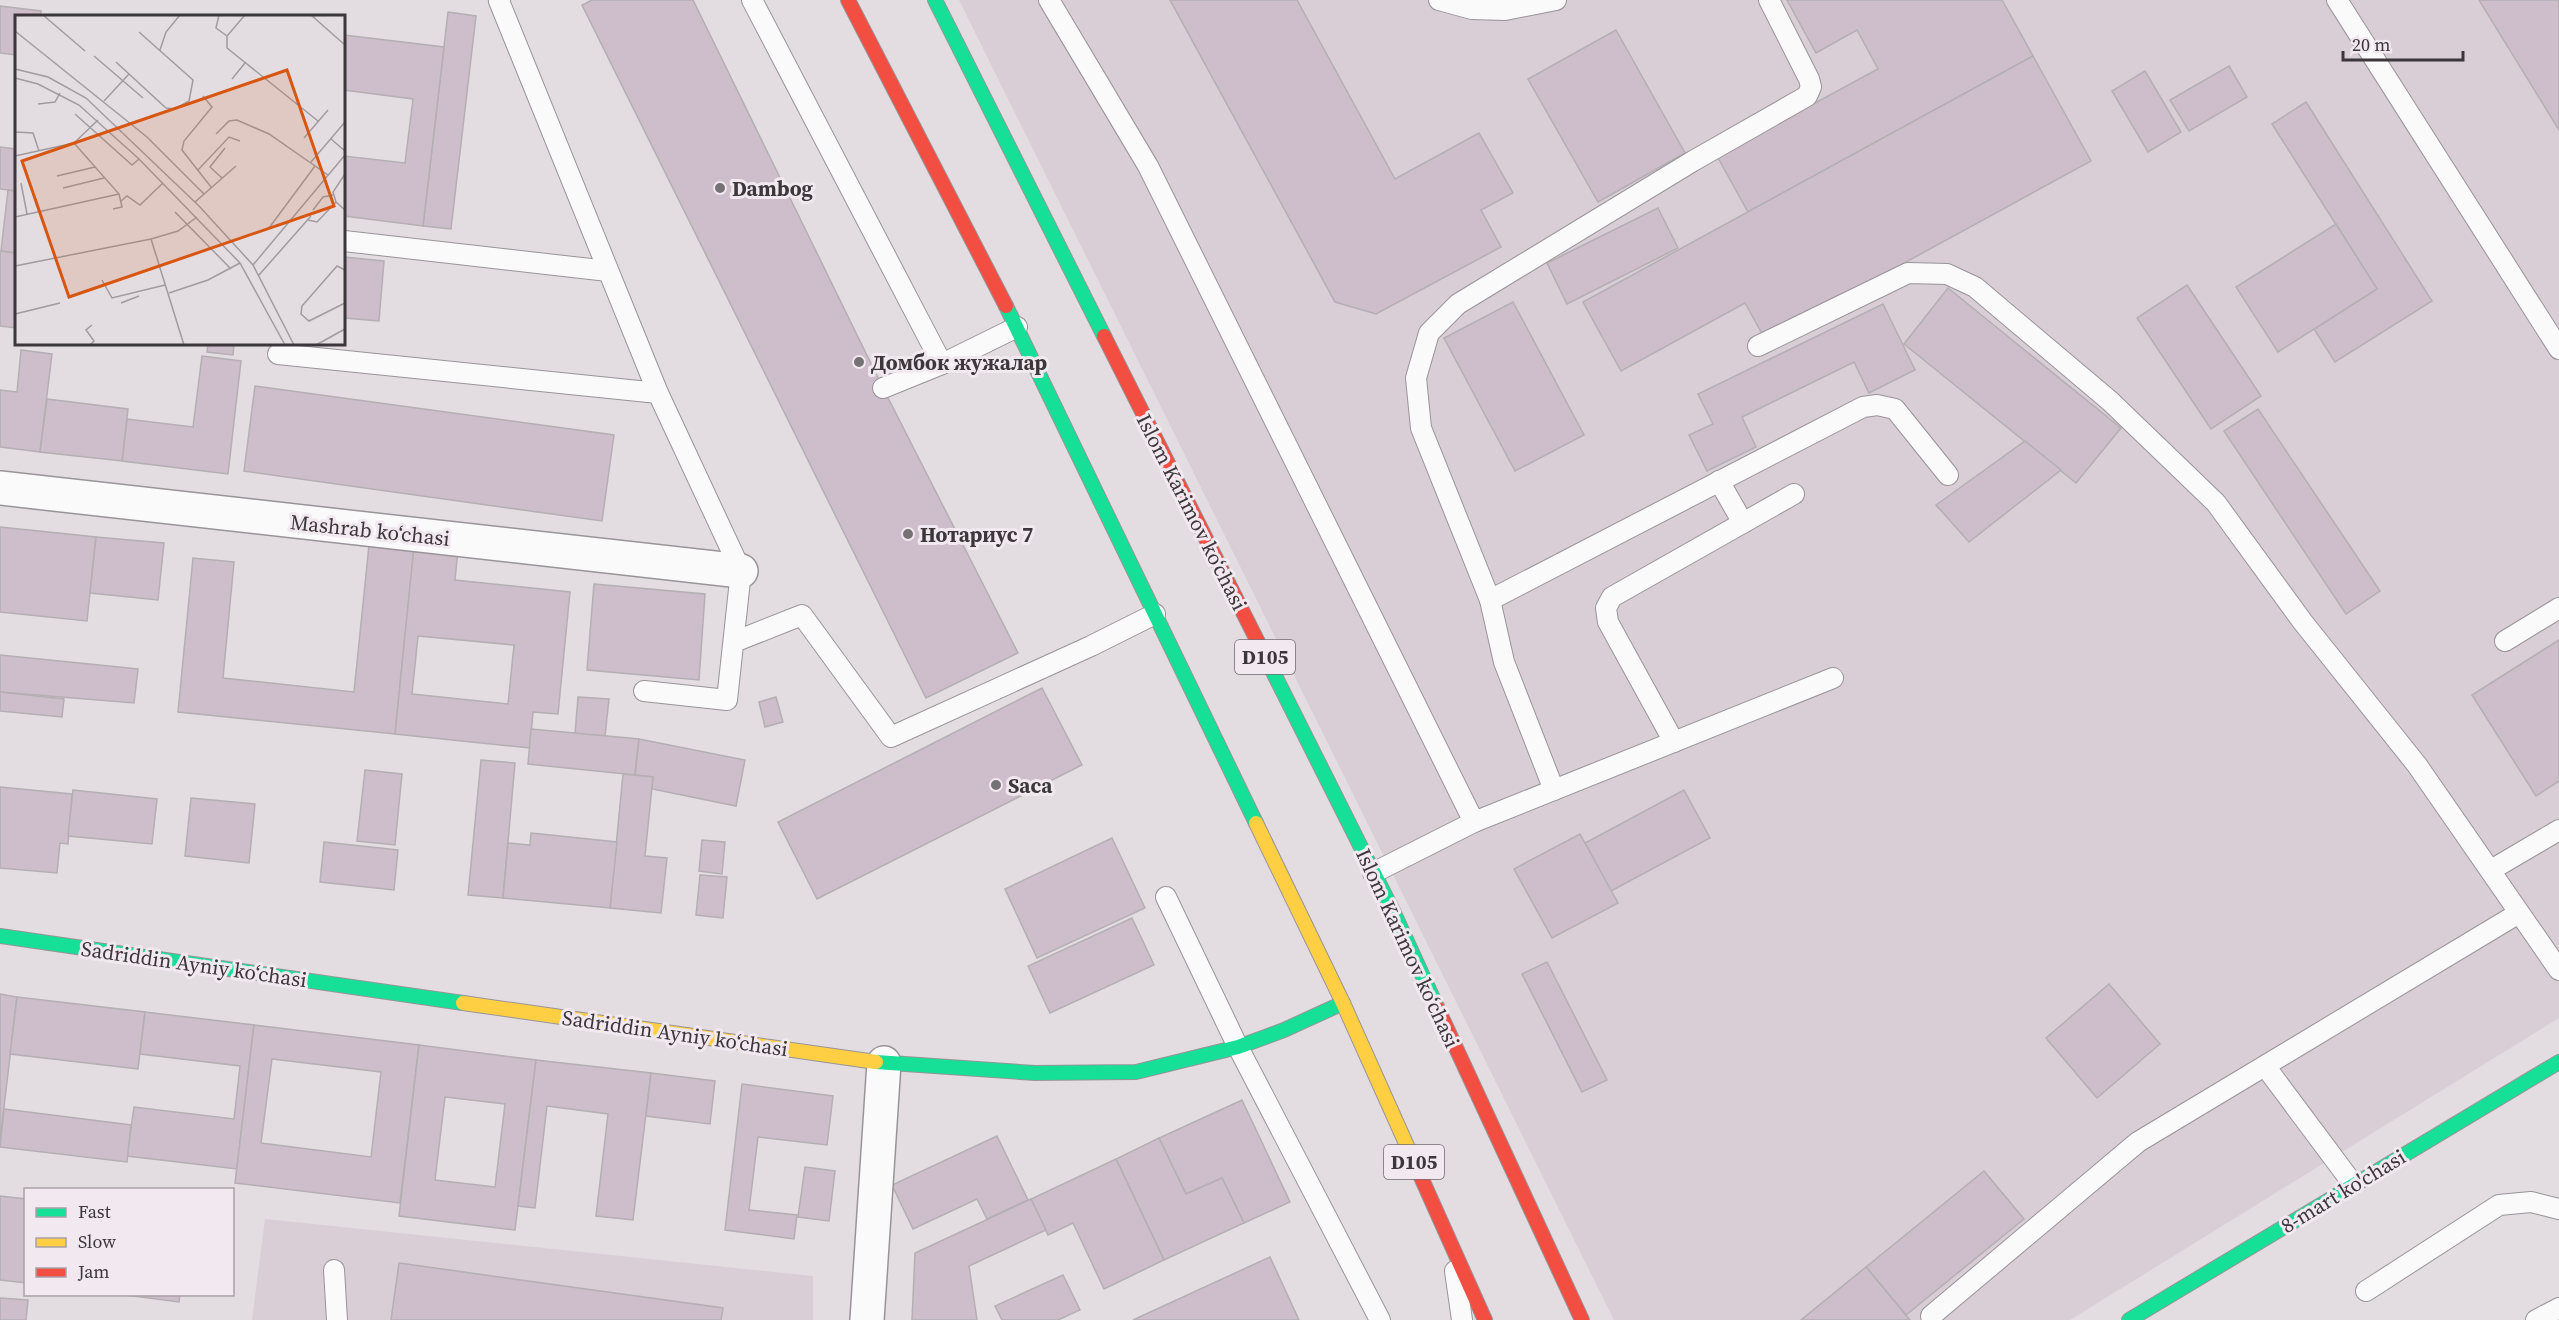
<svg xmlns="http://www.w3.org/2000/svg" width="2559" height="1320" viewBox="0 0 2559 1320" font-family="'Source Serif 4',serif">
	<rect width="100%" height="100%" fill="#e3dde2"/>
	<g fill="#d9cdd6">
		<polygon points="959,0 2559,0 2559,1018 2070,1320 1614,1320"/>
		<polygon points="265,1219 813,1276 813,1320 252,1320"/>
	</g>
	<g fill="#cebdcb" stroke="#b3afb2" stroke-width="1.5" fill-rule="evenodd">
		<polygon points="592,0 693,0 883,388 1018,653 926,698 582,5"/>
		<polygon points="1170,0 1297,0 1395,179 1479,133 1513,193 1481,210 1501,247 1376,314 1335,302"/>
		<polygon points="1787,0 2002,0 2033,56 1748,212 1717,156 1878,69 1857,30 1816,53"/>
		<polygon points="2479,0 2559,0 2559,130"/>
		<polygon points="0,6 41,11 41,16 16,16 16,55 0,53"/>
		<polygon points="448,12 476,16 451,229 423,226"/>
		<polygon points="1616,30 1685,153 1598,202 1528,79"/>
		<polygon points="344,35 444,47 423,226 344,216 344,156 405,163 413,99 344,90"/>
		<polygon points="2033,56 2091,161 1765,339 1745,303 1621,371 1583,302"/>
		<polygon points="2229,66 2247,97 2189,131 2170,100"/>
		<polygon points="2145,71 2181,132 2148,152 2112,91"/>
		<polygon points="2306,102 2432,301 2335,362 2314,329 2377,289 2272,124"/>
		<polygon points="0,147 16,149 16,191 0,189"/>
		<polygon points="8,190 16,191 16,253 1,251"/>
		<polygon points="1658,208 1678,248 1567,304 1547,263"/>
		<polygon points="2336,224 2377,289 2278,352 2236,287"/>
		<polygon points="0,251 16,253 16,328 0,326"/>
		<polygon points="344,257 384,261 379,321 344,318"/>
		<polygon points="2187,285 2261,396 2211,429 2137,318"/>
		<polygon points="1948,288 2121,428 2076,483 1904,344"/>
		<polygon points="1513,302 1584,435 1515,471 1444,338"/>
		<polygon points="1883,304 1915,370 1869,393 1854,362 1742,417 1756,447 1707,471 1689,435 1713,424 1698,394"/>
		<polygon points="208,344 234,344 233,355 207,352"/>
		<polygon points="21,350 52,354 40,452 0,447 0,390 17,392"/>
		<polygon points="202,356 241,361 228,474 122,461 127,419 193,427"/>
		<polygon points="255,386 614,435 602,521 244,471"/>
		<polygon points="47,399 128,409 122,461 40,452"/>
		<polygon points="2258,409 2380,591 2346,614 2224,431"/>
		<polygon points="2025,441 2061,470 1969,542 1936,505"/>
		<polygon points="0,527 96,537 87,621 0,612"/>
		<polygon points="96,537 164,543 158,600 90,593"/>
		<polygon points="369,545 414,550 395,734 178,712 193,558 234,562 223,678 354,692"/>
		<path d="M 414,546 L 458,550 L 455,580 L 570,592 L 558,714 L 533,712 L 530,748 L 395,734 ZM 418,636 L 514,645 L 508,704 L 412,694 Z"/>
		<polygon points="594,584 705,594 699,680 587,670"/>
		<polygon points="2559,640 2559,781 2536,796 2472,695"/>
		<polygon points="0,655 138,669 134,703 0,692"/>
		<polygon points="1042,688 1082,765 817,899 778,822"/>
		<polygon points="0,692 64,699 62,717 0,711"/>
		<polygon points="578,697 609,699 605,736 575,734"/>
		<polygon points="776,697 783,722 765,727 759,702"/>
		<polygon points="531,729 639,739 635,775 528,764"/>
		<polygon points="639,739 745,760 736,806 652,789 653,777 635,775"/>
		<polygon points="481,760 515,763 503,898 468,895"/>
		<polygon points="365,770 402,774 395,845 357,841"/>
		<polygon points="623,774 653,777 645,856 667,858 661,913 610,908"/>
		<polygon points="0,787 72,794 68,844 60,843 57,873 0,868"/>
		<polygon points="73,790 157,799 152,844 68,836"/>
		<polygon points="1684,790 1710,838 1611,891 1585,843"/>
		<polygon points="191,798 255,804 249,863 185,856"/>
		<polygon points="531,833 617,842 610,908 503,898 508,843 530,845"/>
		<polygon points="1580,834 1618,903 1552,938 1514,869"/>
		<polygon points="1112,838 1145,908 1037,958 1005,889"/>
		<polygon points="702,840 725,842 722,874 699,871"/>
		<polygon points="324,842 398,850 394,890 320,882"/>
		<polygon points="700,875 727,877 723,918 696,915"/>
		<polygon points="1132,918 1154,965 1050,1013 1028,966"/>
		<polygon points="1547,962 1607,1080 1582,1092 1522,974"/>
		<polygon points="2109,984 2160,1044 2097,1098 2046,1038"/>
		<polygon points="0,994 17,997 0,1141"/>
		<polygon points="17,997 145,1012 138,1069 10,1054"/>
		<polygon points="145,1012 254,1025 237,1169 127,1156 134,1107 234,1119 240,1066 140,1054"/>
		<path d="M 254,1025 L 419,1045 L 400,1203 L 235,1183 ZM 272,1059 L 381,1072 L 371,1157 L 261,1143 Z"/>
		<path d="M 419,1045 L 536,1060 L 515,1230 L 399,1216 ZM 445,1097 L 505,1104 L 495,1187 L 435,1180 Z"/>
		<polygon points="536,1060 651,1073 633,1220 596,1216 608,1114 547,1106 535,1208 518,1206"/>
		<polygon points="651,1073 715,1081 710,1124 646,1116"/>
		<polygon points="742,1084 833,1096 827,1145 758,1137 749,1210 797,1215 794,1239 725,1230"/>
		<polygon points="1242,1100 1290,1202 1244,1223 1222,1178 1186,1194 1159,1138"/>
		<polygon points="4,1109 131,1125 127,1162 0,1147"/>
		<polygon points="997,1136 1028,1200 987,1219 977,1199 913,1229 892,1185"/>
		<polygon points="1159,1138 1186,1194 1222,1178 1244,1223 1164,1260 1116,1159"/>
		<polygon points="1116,1159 1164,1260 1104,1289 1073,1223 1048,1235 1031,1199"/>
		<polygon points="805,1167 835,1171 829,1221 798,1217"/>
		<polygon points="1984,1171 2024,1219 1906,1315 1866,1267"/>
		<polygon points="0,1196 26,1199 26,1283 0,1280"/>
		<polygon points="1031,1199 1046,1230 969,1266 977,1320 912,1320 915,1253"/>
		<polygon points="1270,1257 1299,1320 1133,1320"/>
		<polygon points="399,1263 723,1308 721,1320 391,1320"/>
		<polygon points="1866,1267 1910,1320 1801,1320"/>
		<polygon points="1063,1275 1080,1310 1058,1320 1002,1320 995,1306"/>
		<polygon points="117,1294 180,1294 179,1302"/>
		<polygon points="0,1298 28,1300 26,1320 0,1320"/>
	</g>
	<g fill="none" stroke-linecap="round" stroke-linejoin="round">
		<defs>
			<g id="lane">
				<polyline points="500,0 499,1 658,393 741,571 727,700 644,691"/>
				<polyline points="752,0 942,364 1017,327"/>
				<polyline points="1049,0 1148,166 1474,822"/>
				<polyline points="1439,0 1472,9 1505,10 1556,0"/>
				<polyline points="2337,0 2559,349"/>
				<polyline points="344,241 608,271"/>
				<polyline points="1758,346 1908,273 1947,274 1975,287 2110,401 2216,503 2302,621 2417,765 2559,970"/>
				<polyline points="278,354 658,393"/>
				<polyline points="883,388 942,364"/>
				<polyline points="1719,481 1743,523"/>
				<polyline points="1490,600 1863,407 1877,405 1895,409 1948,475"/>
				<polyline points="2505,641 2559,608"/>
				<polyline points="734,642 802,615 891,737 1091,646 1155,614"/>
				<polyline points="1674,742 1608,622 1606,608 1612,597 1794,494"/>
				<polyline points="1554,790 1504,662 1490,600 1421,428 1416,378 1429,333 1458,304 1693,161 1807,96 1811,87 1809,79 1769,0"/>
				<polyline points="2491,870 2559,830"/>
				<polyline points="1373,873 1474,822 1833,678"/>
				<polyline points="1166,897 1238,1047 1380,1320"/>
				<polyline points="2265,1066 2353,1184"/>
				<polyline points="334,1270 337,1320"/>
				<polyline points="1455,1271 1462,1320"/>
				<polyline points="2366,1291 2499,1205 2531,1202 2559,1209"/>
				<polyline points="1931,1316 2138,1142 2519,913"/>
				<polyline points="2536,1320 2559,1308"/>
			</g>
			<g id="street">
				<polyline points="0,488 741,571"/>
				<polyline points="867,1320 884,1063"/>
			</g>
			<g id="fast">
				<polyline points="935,0 1104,336"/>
				<polyline points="1006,306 1256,823"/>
				<polyline points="1267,660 1393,911 1437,1007"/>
				<polyline points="0,936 463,1003"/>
				<polyline points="876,1062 1035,1073 1136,1072 1238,1047 1284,1030 1343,1003"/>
				<polyline points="2129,1320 2559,1062"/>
			</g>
			<g id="slow">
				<polyline points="1256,823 1343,1003 1412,1157"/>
				<polyline points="463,1003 876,1062"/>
			</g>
			<g id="jam">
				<polyline points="848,0 1006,306"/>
				<polyline points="1104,336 1267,660"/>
				<polyline points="1437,1007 1582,1320"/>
				<polyline points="1412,1157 1485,1320"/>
			</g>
		</defs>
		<use href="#lane" stroke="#989498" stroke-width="22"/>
		<use href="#street" stroke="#989498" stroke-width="36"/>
		<use href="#fast" stroke="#989498" stroke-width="16"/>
		<use href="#slow" stroke="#989498" stroke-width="16"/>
		<use href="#jam" stroke="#989498" stroke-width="16"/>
		<use href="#lane" stroke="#fbfafb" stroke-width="20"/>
		<use href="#street" stroke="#fbfafb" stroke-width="33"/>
		<use href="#fast" stroke="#16e098" stroke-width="14"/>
		<use href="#slow" stroke="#ffcf43" stroke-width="14"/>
		<use href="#jam" stroke="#f24e42" stroke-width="14"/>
	</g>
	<g fill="#767175" stroke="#f2e8f0" stroke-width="2">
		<circle cx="720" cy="188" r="6"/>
		<circle cx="859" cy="362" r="6"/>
		<circle cx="908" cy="534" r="6"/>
		<circle cx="996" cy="785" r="6"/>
	</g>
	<g text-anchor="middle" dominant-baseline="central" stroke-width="6" stroke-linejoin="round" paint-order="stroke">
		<g fill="#f2e8f0" stroke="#726c71" stroke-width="1.5">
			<rect x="1235" y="640" width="60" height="34" rx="4.5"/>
			<rect x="1384" y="1145" width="60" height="34" rx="4.5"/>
		</g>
		<g font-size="20" font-weight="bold" fill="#3b373a">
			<text x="1265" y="657">D105</text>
			<text x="1414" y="1162">D105</text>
		</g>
		<g font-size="21" font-weight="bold" fill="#3b373a" stroke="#f2e8f0" text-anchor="start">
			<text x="732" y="188">Dambog</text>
			<text x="871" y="362">Домбок жужалар</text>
			<text x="920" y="534">Нотариус 7</text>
			<text x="1008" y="785">Saca</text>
		</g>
		<g font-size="21" fill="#3b373a" stroke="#f2e8f0">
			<text transform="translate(1192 512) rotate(63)">Islom Karimov koʻchasi</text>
			<text transform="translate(370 530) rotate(6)">Mashrab koʻchasi</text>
			<text transform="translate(1408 948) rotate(65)">Islom Karimov koʻchasi</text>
			<text transform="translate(194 964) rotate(8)">Sadriddin Ayniy koʻchasi</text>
			<text transform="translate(675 1033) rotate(8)">Sadriddin Ayniy koʻchasi</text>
			<text transform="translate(2343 1191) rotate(-31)">8-mart ko'chasi</text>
		</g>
	</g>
	<g transform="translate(15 15)">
		<rect width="330" height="330" fill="#e3dde2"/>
		<path fill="none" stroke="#a09b9f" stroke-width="1.5" d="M 28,0 L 70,36M 204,0 L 201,13 L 212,21M 230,0 L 212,21 L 212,33 L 303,106M 296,0 L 330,30M 0,16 L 132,122 L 189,179M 145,35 L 151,17 L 165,0M 79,41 L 128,83M 101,47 L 151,93 L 160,94 L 174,86 L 178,65 L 124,17M 0,54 L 33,62 L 71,83 L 184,191 L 238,250 L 279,330M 0,63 L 23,69 L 64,90 L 124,144 L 225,248 L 270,330M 217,64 L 230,48M 188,81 L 197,92 L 169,126 L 167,135 L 196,172M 89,86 L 114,59M 23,89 L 40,87 L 45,78M 60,99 L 117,150 L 124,144M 83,105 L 59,128 L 104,179 L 107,192 L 98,194M 0,117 L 18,118 L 24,136M 201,119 L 214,106 L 222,105 L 254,119 L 313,160M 289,123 L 313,95M 316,124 L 330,136M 0,141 L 59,128M 296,147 L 330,107M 183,155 L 214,122 L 225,126M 330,159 L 318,177 L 321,187 L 330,195M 42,161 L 80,152M 207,163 L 195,152 L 210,133M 6,168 L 12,199M 48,173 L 89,163M 106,186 L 112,181 L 125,190 L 148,168M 180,187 L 221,151M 298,195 L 308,182 L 318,180M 160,197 L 216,254M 0,202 L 104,179M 293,205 L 302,207 L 321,187M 254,213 L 300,151M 136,224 L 169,330M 238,250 L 330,140M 0,251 L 136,224 L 163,216 L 182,202M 330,255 L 322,251 L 287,291 L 286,299 L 294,306 L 330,288M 244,260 L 296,201M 87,265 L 97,283 L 150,270M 154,278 L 193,265 L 225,248M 106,288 L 124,281M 0,299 L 45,288M 75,330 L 79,326 L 71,315 L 77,310M 301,330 L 330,314"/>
		<path fill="#d75611" fill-opacity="0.15" stroke="#d75611" stroke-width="3" d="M 272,55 L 319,191 L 54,282 L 7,146 Z"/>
		<rect width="330" height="330" fill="none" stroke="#3b373a" stroke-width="3"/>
	</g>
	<rect x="24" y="1188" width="210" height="108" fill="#f2e8f0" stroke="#a9a1a7" stroke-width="1.5"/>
	<rect x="36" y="1208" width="30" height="9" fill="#16e098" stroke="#a9a1a7" stroke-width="1.5"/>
	<text x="78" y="1218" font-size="18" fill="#3b373a">Fast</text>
	<rect x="36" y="1238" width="30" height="9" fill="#ffcf43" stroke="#a9a1a7" stroke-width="1.5"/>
	<text x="78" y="1248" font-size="18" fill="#3b373a">Slow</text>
	<rect x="36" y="1268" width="30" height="9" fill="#f24e42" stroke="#a9a1a7" stroke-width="1.5"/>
	<text x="78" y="1278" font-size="18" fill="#3b373a">Jam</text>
	<path d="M2343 51v9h120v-9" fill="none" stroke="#3b373a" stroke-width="3"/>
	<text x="2352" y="51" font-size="18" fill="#3b373a" stroke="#f2e8f0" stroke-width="4.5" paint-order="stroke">20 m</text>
</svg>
